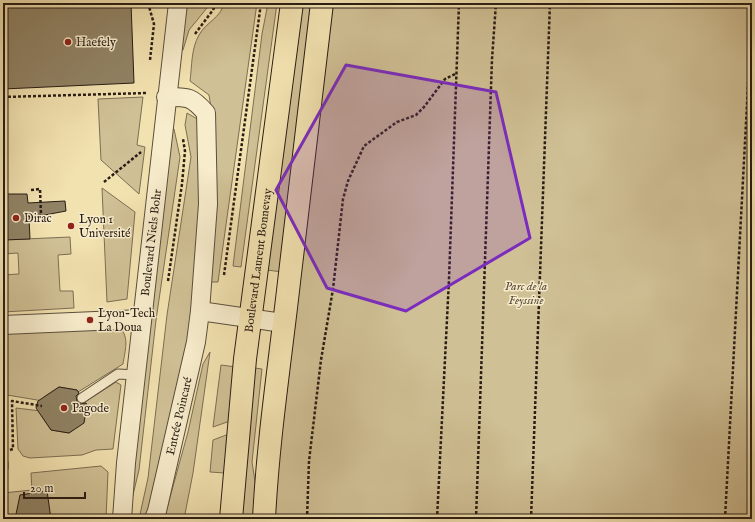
<svg xmlns="http://www.w3.org/2000/svg" width="755" height="522" viewBox="0 0 755 522" font-family="'IM FELL English',serif">
	<rect width="100%" height="100%" fill="#f2e2b0"/>
	<filter id="stains"><feTurbulence type="fractalNoise" baseFrequency=".005" numOctaves="4"/><feColorMatrix values="0 0 0 0 .2 0 0 0 0 .09 0 0 0 0 .02 0 0 0 .5 -.17"/></filter>
	<radialGradient id="worn" r=".72"><stop offset=".6" stop-color="#630" stop-opacity="0"/><stop offset="1" stop-color="#630" stop-opacity=".3"/></radialGradient>
	<g fill="#d0c095" stroke="#7c6e54">
		<polygon points="185,3 211,3 189,30 183,50 180,50"/>
		<path d="M 224,3 L 257,3 L 218,282 L 208,282 L 213,120 L 209,95 L 190,81 C 192,66 191,49 199,35 C 206,22 221,18 224,3 Z"/>
		<polygon points="268,3 277,3 241,267 233,266 262,34"/>
		<polygon points="303,3 314,3 282,272 267,270"/>
		<polygon points="332,3 752,3 752,519 272,519"/>
		<polygon points="143,97 137,145 145,147 139,194 101,160 98,99"/>
		<polygon points="187,113 199,120 200,201 193,322 147,519 139,519 148,478 167,315 191,157 185,125"/>
		<polygon points="172,129 174,129 180,157 156,320 139,470 130,507 130,491"/>
		<polygon points="102,188 135,212 127,299 107,302"/>
		<polygon points="70,237 71,254 58,255 60,291 73,291 74,308 3,312 3,275 19,274 18,253 3,254 3,240"/>
		<path d="M 119,327 C 130,337 125,350 123,364 L 78,392 L 77,390 L 59,387 L 44,397 L 43,401 L 7,395 L 3,332 Z"/>
		<polygon points="210,352 193,473 184,519 164,519 188,432 203,364"/>
		<polygon points="221,365 236,367 230,421 213,427"/>
		<polygon points="255,368 262,369 252,462 257,494 256,519 239,519"/>
		<polygon points="116,382 121,385 113,449 96,450 82,455 30,458 23,456 18,449 16,408 41,411 41,415 51,430 69,433 83,423 87,405 85,402"/>
		<polygon points="229,434 225,473 210,472 213,440"/>
		<polygon points="101,466 108,472 106,519 5,519 3,493 32,490 31,473"/>
	</g>
	<g fill="#918365" stroke="#281c14">
		<polygon points="3,3 131,3 134,83 3,89"/>
		<polygon points="3,194 27,194 28,203 65,201 66,211 29,218 30,239 3,240"/>
		<polygon points="59,387 77,390 79,393 76,396 77,401 80,404 86,403 87,405 84,423 69,433 51,430 36,408 38,401"/>
		<polygon points="47,491 51,519 15,519 20,495"/>
	</g>
	<g fill="none" stroke-linecap="round" stroke-linejoin="round">
		<defs>
			<g id="service">
				<polyline points="82,398 118,374 137,375"/>
				<polyline points="3,463 3,468"/>
			</g>
			<g id="minor">
				<polyline points="200,311 283,323"/>
				<polyline points="3,325 142,319"/>
				<path id="s1" d="M 122,519 L 126,463 L 178,3"/>
				<path id="s2" d="M 154,519 L 157,511 L 196,342 L 200,311 L 208,204 L 206,113 C 191,96 188,97 166,97"/>
			</g>
			<g id="primary">
				<path id="s3" d="M 231,519 L 245,359 L 292,3"/>
				<path d="M 264,519 C 268,439 280,362 289,282 C 300,189 311,96 322,3"/>
			</g>
		</defs>
		<use href="#service" stroke="#5a4e3b" stroke-width="11"/>
		<use href="#minor" stroke="#5a4e3b" stroke-width="20"/>
		<use href="#primary" stroke="#281c14" stroke-width="24"/>
		<g stroke="#281c14" stroke-width="2.5" stroke-dasharray="3 2" stroke-linecap="butt">
			<polyline points="148,3 154,24 150,60"/>
			<polyline points="195,34 213,10 216,3"/>
			<polyline points="3,97 147,93"/>
			<polyline points="104,182 141,152"/>
			<polyline points="31,190 40,189 41,215 35,215"/>
			<polyline points="28,216 35,215 35,213"/>
			<polyline points="224,275 261,3"/>
			<polyline points="168,281 182,184 185,151 183,139"/>
			<polyline points="10,450 13,449 12,401 42,406"/>
			<polyline points="307,519 309,461 321,360 333,289 343,199 348,181 364,146 397,122 416,115 424,107 445,79 455,74"/>
			<polyline points="437,519 449,279 459,3"/>
			<polyline points="476,519 492,59 496,3"/>
			<polyline points="531,519 550,3"/>
			<polyline points="725,519 752,10"/>
		</g>
		<use href="#service" stroke="#f7eccc" stroke-width="9"/>
		<use href="#minor" stroke="#f7eccc" stroke-width="18"/>
		<use href="#primary" stroke="#f2e2b0" stroke-width="22"/>
	</g>
	<path fill="#7b2cbf" fill-opacity="0.2" stroke="#7b2cbf" stroke-width="3" stroke-linejoin="round" d="M 346,65 L 496,92 L 530,238 L 406,311 L 327,288 L 276,190 Z"/>
	<g fill="#8f2418" stroke="#f7eccc" stroke-width="1.5">
		<circle cx="68" cy="42" r="4"/>
		<circle cx="16" cy="218" r="4"/>
		<circle cx="71" cy="226" r="4"/>
		<circle cx="90" cy="320" r="4"/>
		<circle cx="64" cy="408" r="4"/>
	</g>
	<g text-anchor="middle" dominant-baseline="central" stroke-width="3" stroke-linejoin="round" paint-order="stroke">
		<g font-size="12" fill="#281c14" stroke="#f7eccc" text-anchor="start">
			<text x="76" y="42">Haefely</text>
			<text x="24" y="218">Dirac</text>
			<text x="79" y="219">Lyon 1<tspan x="79" dy="14">Université</tspan></text>
			<text x="98" y="313">Lyon-Tech<tspan x="98" dy="14">La Doua</tspan></text>
			<text x="72" y="408">Pagode</text>
		</g>
		<g font-size="12" fill="#281c14" stroke="#f7eccc">
			<text stroke="none"><textPath href="#s1" startOffset="278">Boulevard Niels Bohr</textPath></text>
			<text stroke="none"><textPath href="#s3" startOffset="260">Boulevard Laurent Bonnevay</textPath></text>
			<text stroke="none"><textPath href="#s2" startOffset="106">Entrée Poincaré</textPath></text>
		</g>
		<g font-size="12" font-style="italic" fill="#5a4d3b" stroke="#f7eccc">
			<text x="526" y="286">Parc de la<tspan x="526" dy="14">Feyssine</tspan></text>
		</g>
	</g>
	<rect width="755" height="522" fill="none" stroke="#f2e2b0" stroke-width="16"/>
	<rect x="4" y="4" width="747" height="514" fill="none" stroke="#281c14" stroke-width="2"/>
	<rect x="8" y="8" width="739" height="506" fill="none" stroke="#281c14"/>
	<path d="M24 492v6h61v-6" fill="none" stroke="#281c14" stroke-width="2"/>
	<text x="30" y="492" font-size="12" fill="#281c14" stroke="#f7eccc" stroke-width="3" paint-order="stroke">20 m</text>
	<rect width="100%" height="100%" filter="url(#stains)"/>
	<rect width="100%" height="100%" fill="url(#worn)"/>
</svg>
